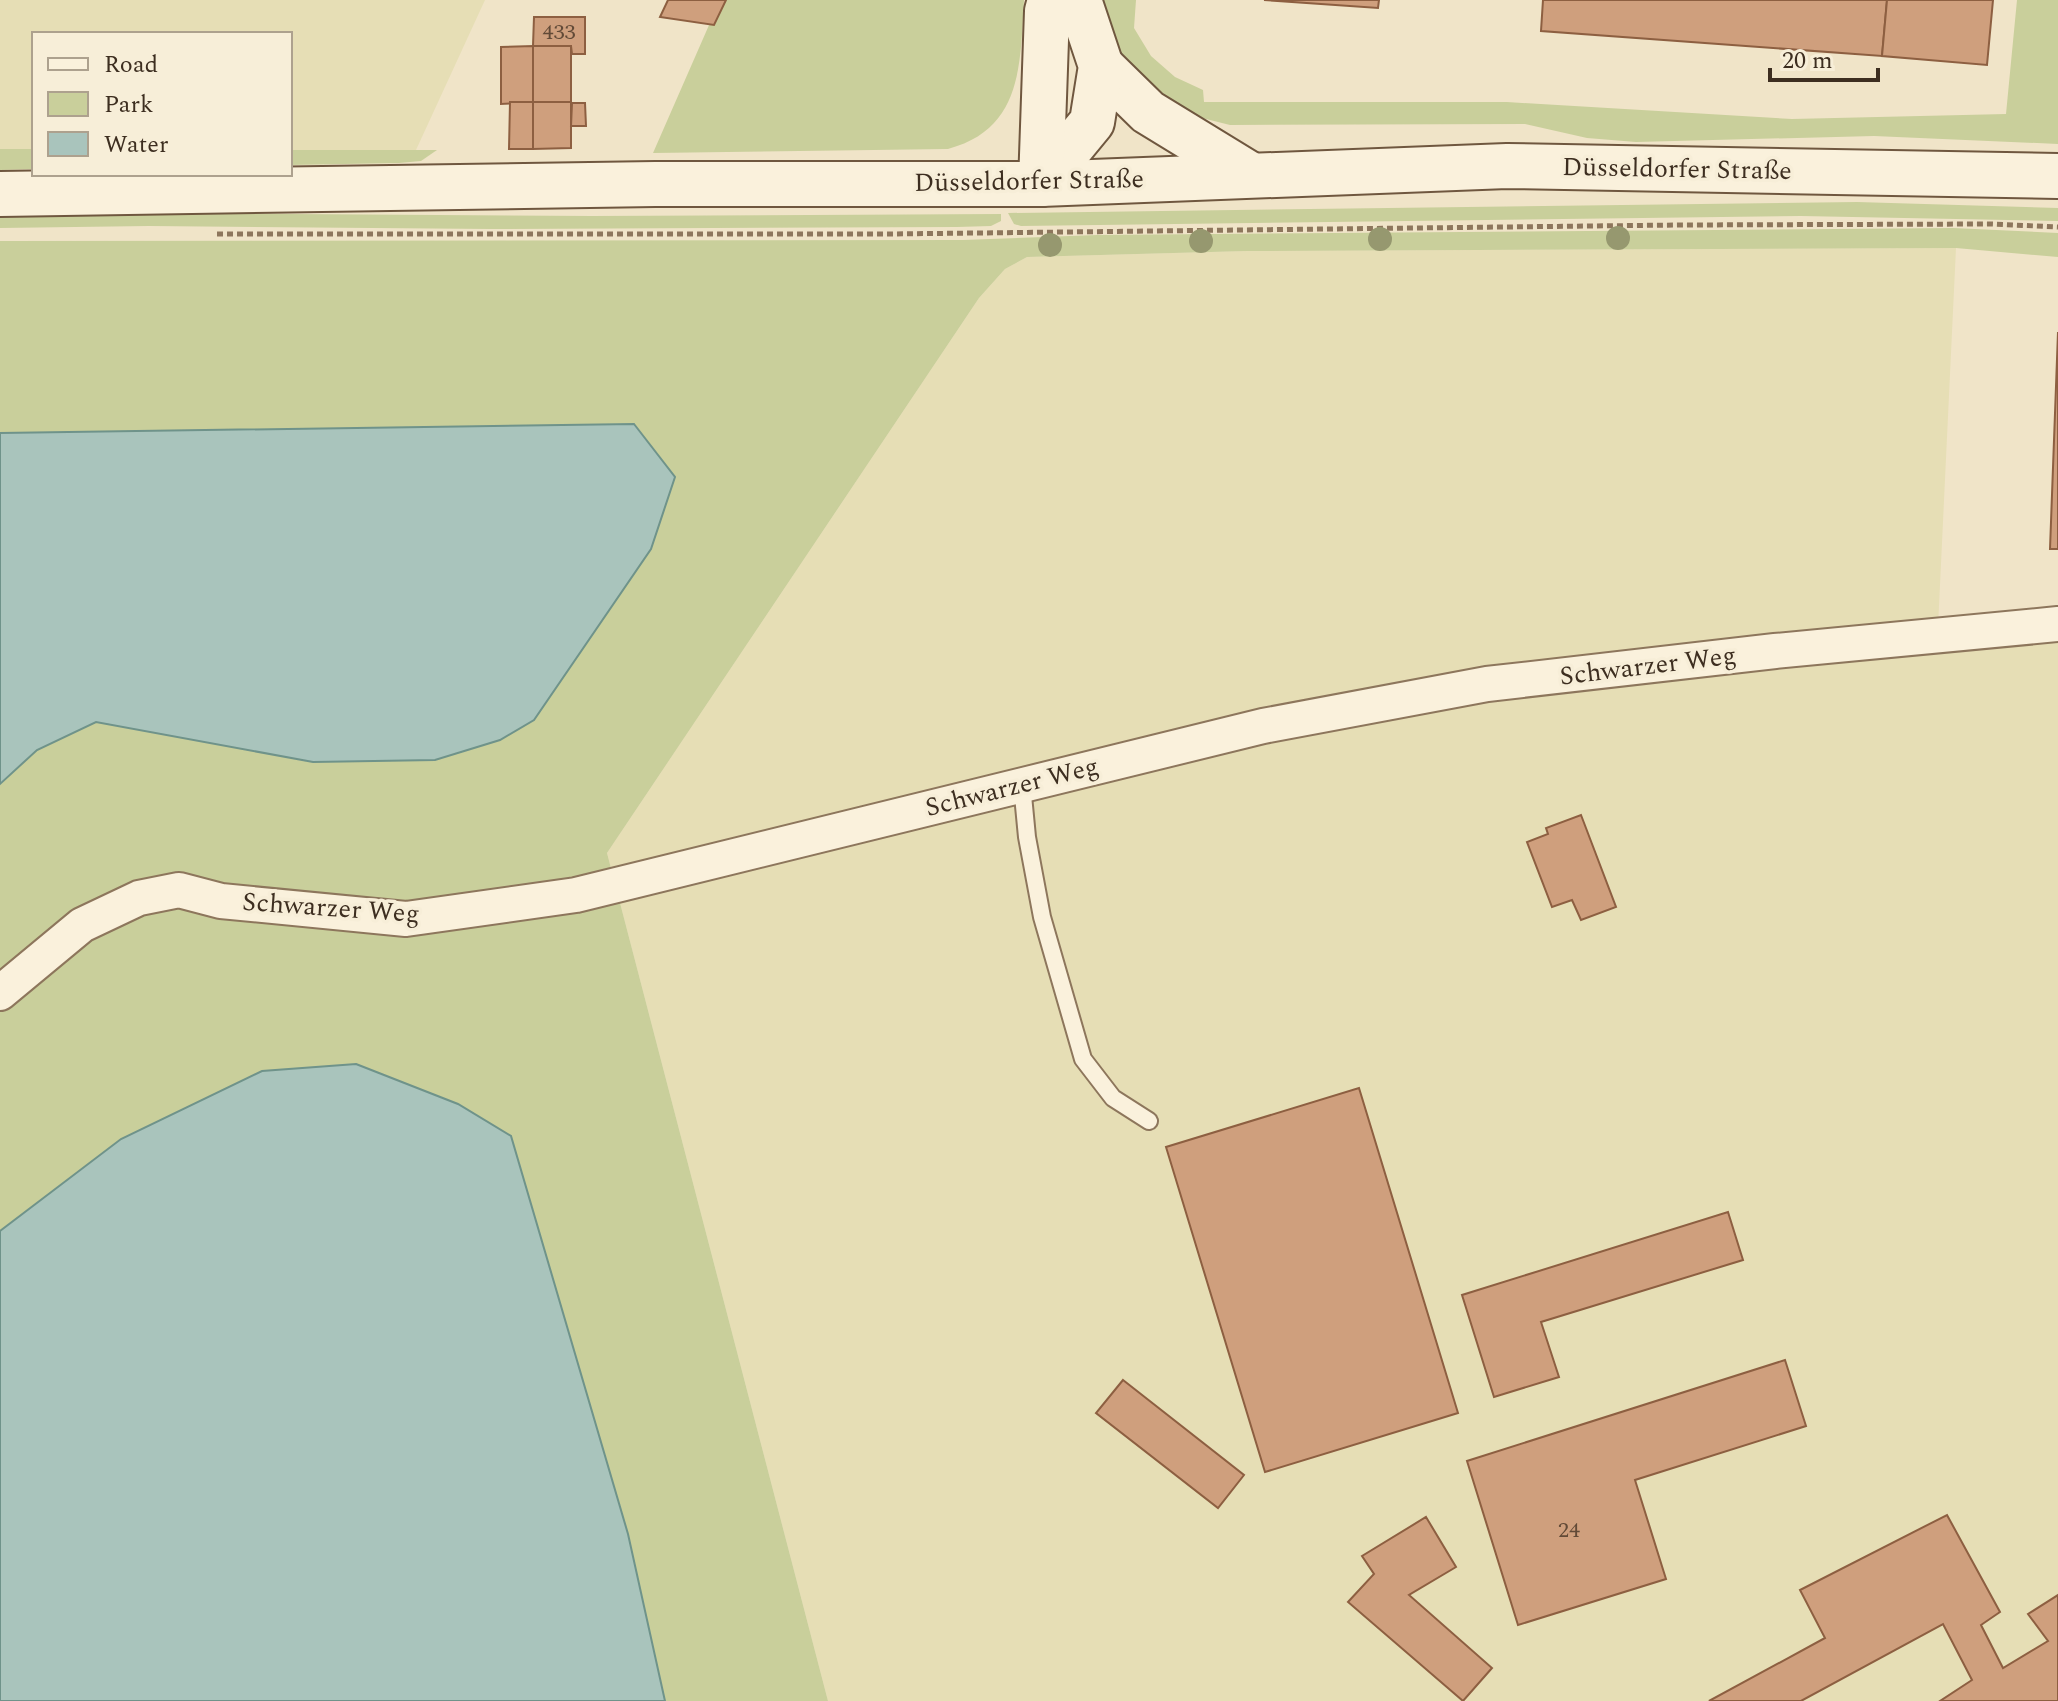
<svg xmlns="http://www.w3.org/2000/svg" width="2058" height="1701" viewBox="0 0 2058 1701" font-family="Spectral,serif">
	<rect width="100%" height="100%" fill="#f0e4c8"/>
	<g fill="#e6deb5" fill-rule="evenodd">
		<polygon points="0,0 485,0 416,150 290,150 290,34 34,34 34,149 0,149"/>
		<path d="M 1956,248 L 1937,648 L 2058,640 L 2058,1701 L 828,1701 L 607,853 L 979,298 L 1005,269 L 1027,257 L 1247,251 ZM 1572,659 L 1582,691 L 1489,693 Z"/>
	</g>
	<g fill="#c9cf9b">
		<path d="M 720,0 L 1024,0 C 1020,64 1023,129 948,149 L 653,153 Z"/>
		<polygon points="1102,0 1136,0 1134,28 1151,56 1175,77 1203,90 1204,102 1507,102 1792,119 2006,114 2017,0 2058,0 2058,144 1874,136 1636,142 1587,138 1525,124 1230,125 1194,116 1157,100 1113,50"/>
		<polygon points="0,149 34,149 34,169 0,170"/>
		<polygon points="290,150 437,150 421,161 399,163 290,165"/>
		<polygon points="1857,202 2058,208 2058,221 1801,216 1021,226 1014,224 1008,213"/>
		<polygon points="0,212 592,216 1001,214 1001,221 991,226 957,227 491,229 149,226 0,228"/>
		<polygon points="1953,228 2058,233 2058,257 1956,248 1247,251 1027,257 1005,269 979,298 607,853 828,1701 665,1701 628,1534 121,1139 0,1231 0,784 37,750 96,722 313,762 634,424 0,433 0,241 963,240 1097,235"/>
	</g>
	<g fill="#a9c4bc" stroke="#6f938a" stroke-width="2">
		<polygon points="634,424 675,477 651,549 534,720 500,740 435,760 313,762 96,722 37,750 0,784 0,433"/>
		<polygon points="356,1064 458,1104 511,1136 628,1534 665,1701 0,1701 0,1231 121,1139 262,1071"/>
	</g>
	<g fill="#cf9f7d" stroke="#8d5f41" stroke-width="2">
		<polygon points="668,0 726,0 714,25 660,17"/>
		<polygon points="1264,0 1379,0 1378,8"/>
		<polygon points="1543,0 1887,0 1882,56 1541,31"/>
		<polygon points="1887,0 1993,0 1987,65 1882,56"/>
		<polygon points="534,17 585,17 585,54 572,54 571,46 533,46"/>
		<polygon points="533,46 533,102 501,104 501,47"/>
		<rect x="533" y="46" width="38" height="56"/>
		<polygon points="510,102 533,102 533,149 509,149"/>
		<polygon points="533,102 571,102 571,148 533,149"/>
		<polygon points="572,103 585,103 586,126 571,126"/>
		<polygon points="2058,332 2058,549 2050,549"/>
		<polygon points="1581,815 1616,907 1581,920 1572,900 1552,907 1527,842 1548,834 1546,828"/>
		<polygon points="1359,1088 1458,1413 1265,1472 1166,1147"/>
		<polygon points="1728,1212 1743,1260 1541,1322 1559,1377 1494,1397 1462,1295"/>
		<polygon points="1785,1360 1806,1426 1635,1480 1666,1579 1518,1625 1467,1461"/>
		<polygon points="1123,1380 1244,1475 1218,1508 1096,1413"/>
		<polygon points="1947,1515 2000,1612 1981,1625 2003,1668 2048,1641 2028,1614 2058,1595 2058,1701 1940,1701 1972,1680 1943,1624 1801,1701 1709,1701 1825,1638 1800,1590"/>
		<polygon points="1426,1517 1456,1567 1409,1595 1492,1668 1463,1701 1348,1602 1374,1574 1362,1556"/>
	</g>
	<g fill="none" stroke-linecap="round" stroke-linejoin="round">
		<defs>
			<polyline id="lane" points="1022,785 1027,837 1042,917 1083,1059 1113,1098 1149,1121"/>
			<polyline id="street" points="0,993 82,925 139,898 179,890 221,901 406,919 576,895 1263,726 1487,684 1775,651 2058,624"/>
			<g id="secondary">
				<polyline points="1101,66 1148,112 1251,175"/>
				<polyline points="1041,184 1092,122 1101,66 1079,0"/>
				<polyline points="1041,184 1047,11 1050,0"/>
				<polyline points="0,194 655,184 1041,184 1507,166 2058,176"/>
			</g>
		</defs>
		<use href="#lane" stroke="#8d765c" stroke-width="20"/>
		<use href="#street" stroke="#8d765c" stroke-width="38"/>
		<use href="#secondary" stroke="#6f573f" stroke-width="48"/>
		<polyline stroke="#8d765c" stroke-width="5" stroke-dasharray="6 4" stroke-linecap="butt" points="217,234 889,234 1678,225 1991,224 2058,227"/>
		<use href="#lane" stroke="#faf1dc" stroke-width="16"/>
		<use href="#street" stroke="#faf1dc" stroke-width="34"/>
		<use href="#secondary" stroke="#faf1dc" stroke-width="44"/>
	</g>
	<g fill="#96986f">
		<circle cx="1618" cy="238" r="12"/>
		<circle cx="1380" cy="239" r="12"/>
		<circle cx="1201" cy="241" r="12"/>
		<circle cx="1050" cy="245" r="12"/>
	</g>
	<g text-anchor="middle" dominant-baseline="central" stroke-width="7" stroke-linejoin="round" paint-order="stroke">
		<g font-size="22" fill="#624a37">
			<text x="559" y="32">433</text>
			<text x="1569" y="1530">24</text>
		</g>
		<g font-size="26" fill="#3d2e20" stroke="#f7eed8">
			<text transform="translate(1677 169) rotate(1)">Düsseldorfer Straße</text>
			<text transform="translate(1029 181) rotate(-1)">Düsseldorfer Straße</text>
			<text transform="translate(1648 666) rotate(-7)">Schwarzer Weg</text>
			<text transform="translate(1012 787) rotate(-14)">Schwarzer Weg</text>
			<text transform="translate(331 908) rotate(4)">Schwarzer Weg</text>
		</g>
	</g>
	<rect x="32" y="32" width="260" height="144" fill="#f7eed8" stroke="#ada18e" stroke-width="2"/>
	<rect x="48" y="58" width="40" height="12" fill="#faf1dc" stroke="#ada18e" stroke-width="2"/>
	<text x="104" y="72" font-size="24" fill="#3d2e20">Road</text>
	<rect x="48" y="92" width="40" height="24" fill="#c9cf9b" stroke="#ada18e" stroke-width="2"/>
	<text x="104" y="112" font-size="24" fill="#3d2e20">Park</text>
	<rect x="48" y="132" width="40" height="24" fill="#a9c4bc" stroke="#ada18e" stroke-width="2"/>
	<text x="104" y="152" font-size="24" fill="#3d2e20">Water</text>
	<path d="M1770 68v12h108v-12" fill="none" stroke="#3d2e20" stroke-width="4"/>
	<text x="1782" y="68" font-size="24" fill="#3d2e20" stroke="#f7eed8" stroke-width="6" paint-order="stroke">20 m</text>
</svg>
